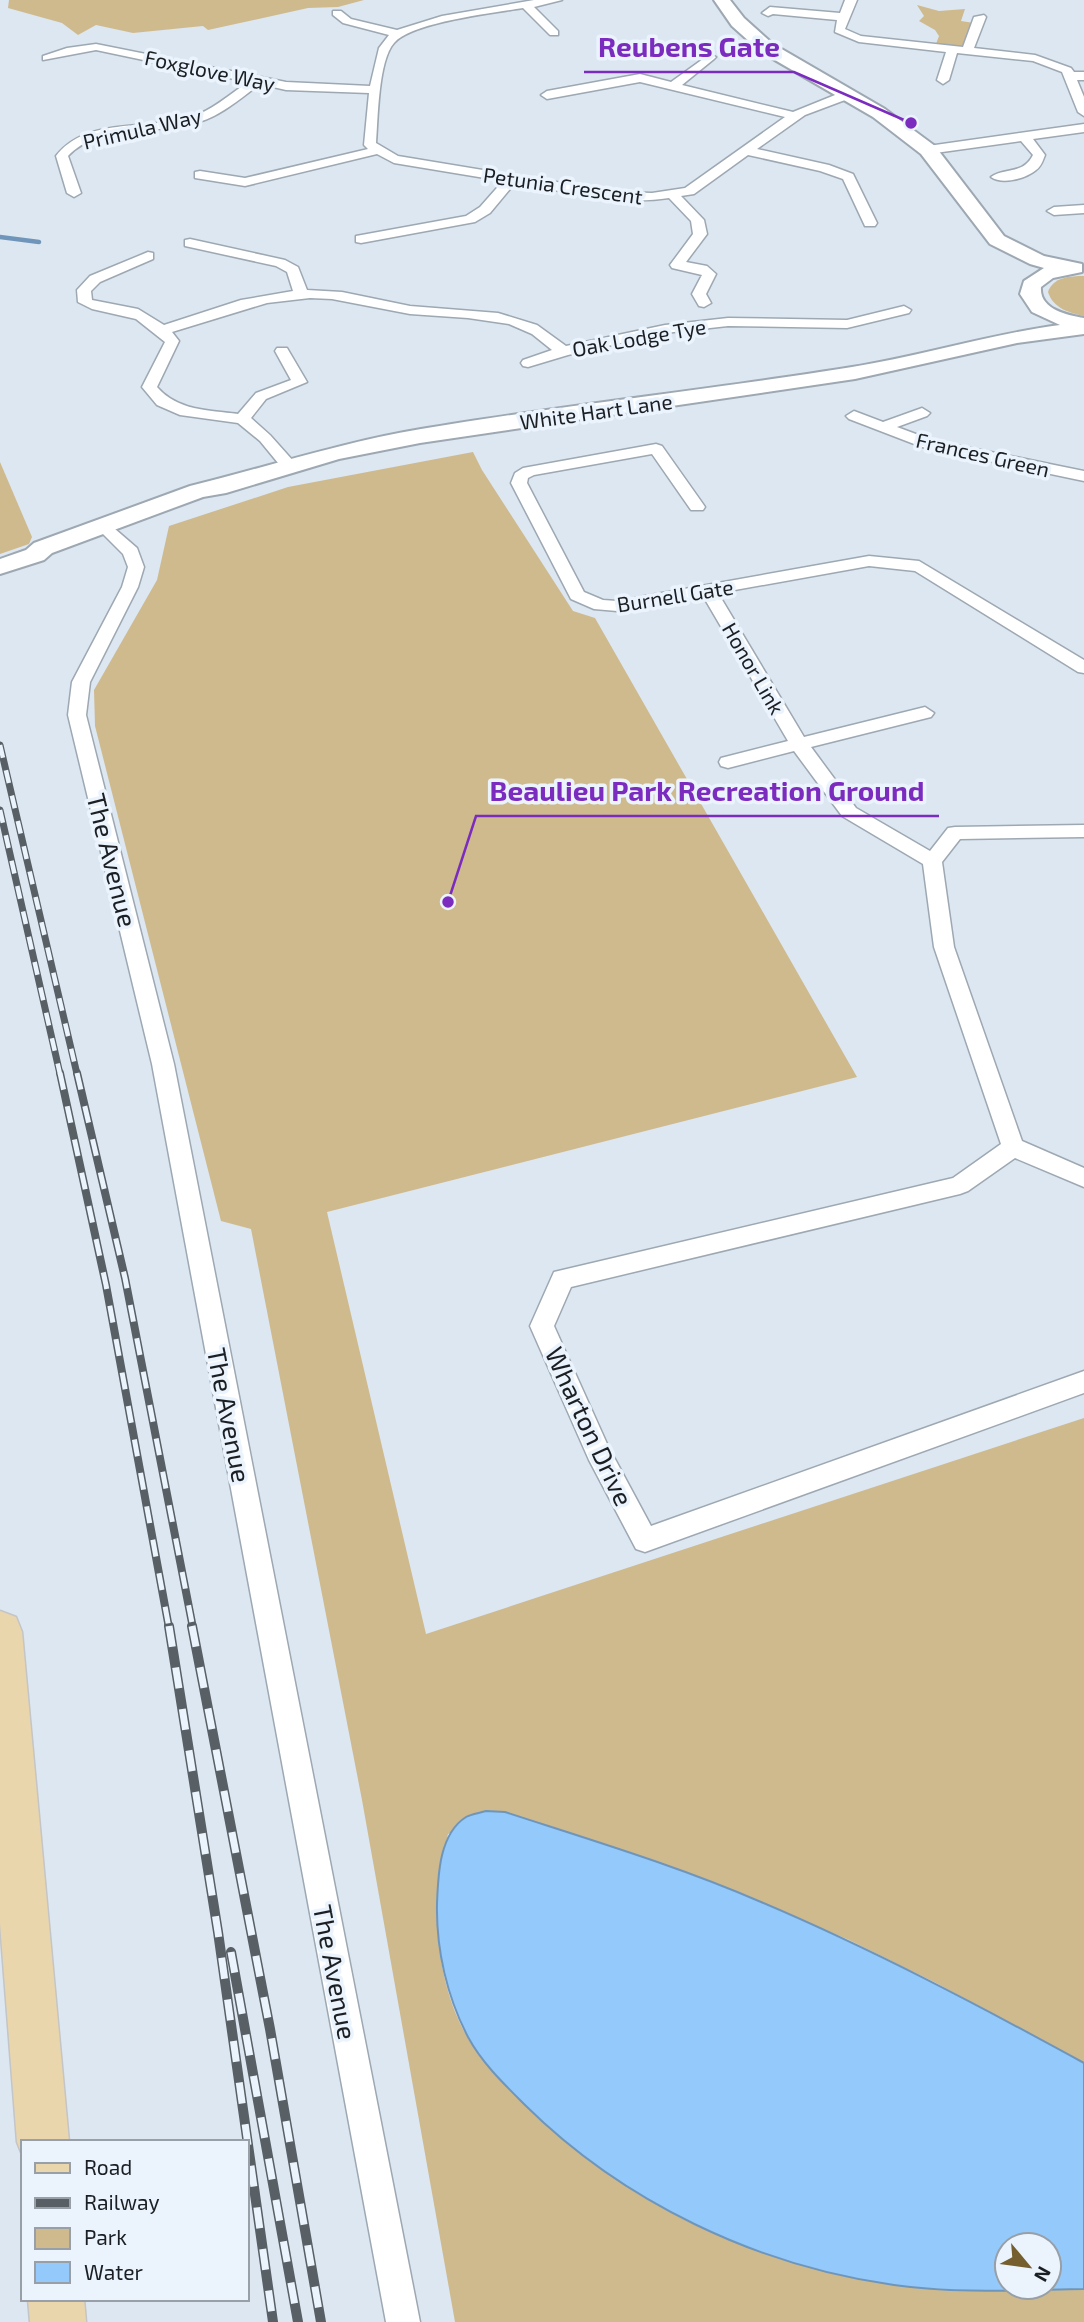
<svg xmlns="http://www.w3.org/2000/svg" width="1084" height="2322" viewBox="0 0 1084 2322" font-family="'Exo 2',sans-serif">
	<rect width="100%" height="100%" fill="#dce7f2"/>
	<g fill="#cfba8e">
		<polygon points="9,0 364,0 338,7 308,8 208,30 203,26 133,33 96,25 78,35 62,23 8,8"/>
		<polygon points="917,5 939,11 965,9 961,21 974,23 965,47 936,44 939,36 935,30 919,21 924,16"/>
		<path d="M 1084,276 L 1084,316 C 1069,313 1053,308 1048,292 C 1053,277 1070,276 1084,276 Z"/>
		<path d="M 473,452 L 482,470 L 573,611 L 595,618 L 857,1077 L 327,1212 L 426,1634 L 1084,1418 L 1084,2063 L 936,1983 L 847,1939 L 672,1867 L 505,1812 L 448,1834 C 431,1900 433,1979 469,2040 C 485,2066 506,2087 528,2108 C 625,2204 758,2266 894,2285 C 957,2294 1020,2290 1084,2289 L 1084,2322 L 455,2322 L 362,1800 L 251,1229 L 221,1221 L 95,726 L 94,690 L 157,580 L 169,526 L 288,487 Z"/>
		<polygon points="0,462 32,537 29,544 0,554"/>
	</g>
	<path fill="#93c9fb" stroke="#6f96ba" stroke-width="2" fill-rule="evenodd" d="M 486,1811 L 505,1812 C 591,1840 678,1866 761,1902 C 872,1949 978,2005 1084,2063 L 1084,2289 C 1021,2290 957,2294 894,2285 C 757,2266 623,2202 525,2105 C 504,2084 482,2063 468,2037 C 447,1997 436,1949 437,1904 C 438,1876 439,1834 466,1817 C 471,1814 480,1813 486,1811 ZM 1007,2245 L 1049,2245 L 1049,2287 L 1007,2287 Z"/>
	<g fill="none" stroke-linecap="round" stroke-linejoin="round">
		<polyline stroke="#6f96ba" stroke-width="4.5" points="0,237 39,242"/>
		<defs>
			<g id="street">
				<path d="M 534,0 L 562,0 L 534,7 L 558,31 L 558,35 L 550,35 L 523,8 C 494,13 412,22 394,43 C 378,61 378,120 376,143 L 398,156 L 617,192 L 652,193 L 685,188 L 785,117 L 640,82 L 547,99 L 541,95 L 547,91 L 640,74 L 671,82 L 710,54 L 716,57 L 714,59 L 682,85 L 793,112 L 845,91 L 853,91 L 853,97 L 805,115 L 757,149 L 829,165 L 853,174 L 877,223 L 875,226 L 865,226 L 843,179 L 820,171 L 748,155 L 694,194 L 681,196 L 704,220 L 707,234 L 686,262 L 707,266 L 716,274 L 706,294 L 711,303 L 704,307 L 699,306 L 692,294 L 702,275 L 672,268 L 670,265 L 693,234 L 691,221 L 669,198 C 618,206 565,191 515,183 L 490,213 L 475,222 L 361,243 L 356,242 L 356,236 L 466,216 L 480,207 L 503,181 L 394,163 L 377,154 L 245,186 L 195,178 L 195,172 L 200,171 L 245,178 L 368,149 L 364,145 L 369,93 L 286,90 L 260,84 C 241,98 222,115 199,122 C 158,136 100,122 68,156 L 81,193 L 74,197 L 67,193 L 56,156 C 86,117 145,130 188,118 C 210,112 229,95 248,82 L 96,50 L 43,60 L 43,56 L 67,48 L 96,44 L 286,82 L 370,86 L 379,48 L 389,35 L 343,23 L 333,15 L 333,11 L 341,11 L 351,19 L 397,30 L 442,16 Z"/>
				<polygon points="845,0 857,0 845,29 861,36 963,47 974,17 984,15 986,17 974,48 1035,55 1071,68 1074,72 1084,72 1084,80 1077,80 1084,97 1084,116 1078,112 1062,72 1033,61 957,53 949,80 943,84 937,80 946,52 859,42 835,32 837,20 773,14 768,16 762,13 770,7 840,13"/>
				<path d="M 1084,124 L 1084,132 L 1033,139 L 1045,155 C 1043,160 1041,167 1036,170 C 1025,179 1002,185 991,177 C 1005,167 1023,175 1033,155 L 1021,141 L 928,154 L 922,150 L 928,146 Z"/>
				<polygon points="1084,205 1084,213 1054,215 1047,211 1054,207"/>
				<path d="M 190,239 L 285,260 L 298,267 L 307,290 L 342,292 L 410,306 L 498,313 L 537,325 L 566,346 L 665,325 L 728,318 L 847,320 L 904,306 L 911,310 L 909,313 L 847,328 L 728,326 L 665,333 L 568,355 L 528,367 L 523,366 L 521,363 L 523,360 L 552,350 L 532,334 L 509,324 L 468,318 L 410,314 L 332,299 L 310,298 L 267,303 L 172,332 L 179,341 L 157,387 C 178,411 208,410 238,414 L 256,393 L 291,380 L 275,351 L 277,348 L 287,348 L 307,382 L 266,399 L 251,418 L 270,435 L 295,463 L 297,466 L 289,471 L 283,469 L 260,441 L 238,423 L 180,415 L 157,405 L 142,387 L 165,342 L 136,319 L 92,309 L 78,302 L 77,290 L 90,276 L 148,252 L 153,253 L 153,259 L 100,282 L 91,291 L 92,300 L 138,309 L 164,325 L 241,300 L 293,291 L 287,272 L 276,266 L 185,246 L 185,240 Z"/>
				<polygon points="922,408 930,413 927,416 897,427 932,440 1084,471 1084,481 922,447 849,419 846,416 854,411 883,422"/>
				<polygon points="656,444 662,446 703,504 705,507 703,510 691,510 652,454 534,475 528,478 527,483 584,592 603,600 617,601 869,556 919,561 1084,660 1084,673 1078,672 915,571 869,566 718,593 804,737 925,707 934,713 931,717 811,747 856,808 930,851 948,828 955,827 1084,825 1084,837 960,839 942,862 954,947 1022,1141 1084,1168 1084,1187 1015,1158 968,1191 960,1194 571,1287 554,1326 608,1446 651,1526 1084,1371 1084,1393 645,1552 636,1549 589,1460 530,1326 554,1272 953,1178 1001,1144 934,947 923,864 842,816 794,751 728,768 721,766 719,762 721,758 788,741 703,596 617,611 594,609 571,599 511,483 515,473 523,468"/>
				<polygon points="109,527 115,529 137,548 144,567 138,587 90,682 86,715 174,1064 420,2322 386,2322 152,1064 68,715 72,682 122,587 128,567 123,554 101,532"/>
			</g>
			<path id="secondary" d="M 714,0 L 730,0 L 744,18 L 773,44 L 885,109 L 935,146 L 1004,236 L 1044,256 L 1082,264 L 1082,272 L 1053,278 L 1041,287 C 1039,309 1067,315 1084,318 L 1084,334 L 1017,343 L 855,379 L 420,443 L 339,459 L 226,493 L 203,497 L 52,553 L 44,560 L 0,574 L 0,559 L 26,550 L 34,543 L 190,486 C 267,467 343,442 421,429 C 564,405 709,390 852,367 C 922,356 990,334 1060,325 L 1032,312 L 1020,294 L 1024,281 L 1044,268 L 1030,264 L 990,244 L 921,154 L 873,117 L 761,52 L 732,26 Z"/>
			<g id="primary">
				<polygon points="0,1611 16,1617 22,1632 69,2142 23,2142 23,2157 17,2142 0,1923"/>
				<polygon points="28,2299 84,2299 86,2322 30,2322"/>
			</g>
		</defs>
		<use href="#street" stroke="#9da8b2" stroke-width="3"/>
		<use href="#secondary" stroke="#9da8b2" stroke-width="4"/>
		<use href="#primary" stroke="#c4c5c6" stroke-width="3"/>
		<use href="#street" fill="#fff" fill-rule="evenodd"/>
		<use href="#secondary" fill="#fff" fill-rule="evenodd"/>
		<use href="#primary" fill="#ead6ad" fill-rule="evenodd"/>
		<defs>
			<g id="rail-far2">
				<polyline points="0,745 77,1074"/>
				<polyline points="0,810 60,1074"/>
			</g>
			<g id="rail-far1">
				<polyline points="60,1073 106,1285 169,1628"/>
				<polyline points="77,1073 125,1278 193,1628"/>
			</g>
			<g id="rail">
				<polyline points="169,1626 218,1932 273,2322"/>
				<polyline points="192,1626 270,2029 321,2322"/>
				<polyline points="231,1952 298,2322"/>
			</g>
		</defs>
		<use href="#rail-far2" stroke="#585f65" stroke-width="7"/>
		<use href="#rail-far1" stroke="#585f65" stroke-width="8"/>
		<use href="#rail" stroke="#585f65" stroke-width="10"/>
		<use href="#rail-far2" stroke="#ebf4fd" stroke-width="4.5" stroke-dasharray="13" stroke-linecap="butt"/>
		<use href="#rail-far1" stroke="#ebf4fd" stroke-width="5" stroke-dasharray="17" stroke-linecap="butt"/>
		<use href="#rail" stroke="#ebf4fd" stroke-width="7" stroke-dasharray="21" stroke-linecap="butt"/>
	</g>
	<g text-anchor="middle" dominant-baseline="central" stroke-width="7" stroke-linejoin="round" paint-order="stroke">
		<g font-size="21" fill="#1b1f23" stroke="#ebf4fd">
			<text transform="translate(210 70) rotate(12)">Foxglove Way</text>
			<text transform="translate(142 128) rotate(-13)">Primula Way</text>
			<text transform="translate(563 185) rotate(8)">Petunia Crescent</text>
			<text transform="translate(639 337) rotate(-10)">Oak Lodge Tye</text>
			<text transform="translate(596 411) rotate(-8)">White Hart Lane</text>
			<text transform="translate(983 454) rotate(13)">Frances Green</text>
			<text transform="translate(675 595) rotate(-9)">Burnell Gate</text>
			<text transform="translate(754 668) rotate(60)">Honor Link</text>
		</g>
		<g font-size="26" fill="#1b1f23" stroke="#ebf4fd">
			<text transform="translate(113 860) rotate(76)">The Avenue</text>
			<text transform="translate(230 1415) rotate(79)">The Avenue</text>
			<text transform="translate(590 1426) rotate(65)">Wharton Drive</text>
			<text transform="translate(336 1972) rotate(79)">The Avenue</text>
		</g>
	</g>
	<path fill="none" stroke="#7b2cbf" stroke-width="2.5" d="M911 123L794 72H584M448 902L476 816H939"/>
	<g fill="#7b2cbf" stroke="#ebf4fd" stroke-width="2.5">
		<circle cx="911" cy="123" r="7"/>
		<circle cx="448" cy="902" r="7"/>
	</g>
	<g font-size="28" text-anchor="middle" font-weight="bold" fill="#7b2cbf" stroke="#ebf4fd" stroke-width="7" stroke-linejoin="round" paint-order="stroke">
		<text x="689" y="57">Reubens Gate</text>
		<text x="707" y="801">Beaulieu Park Recreation Ground</text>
	</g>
	<rect x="21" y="2140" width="228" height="161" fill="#ebf4fd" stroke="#989fa6" stroke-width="2"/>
	<rect x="35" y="2163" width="35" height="10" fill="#ead6ad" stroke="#989fa6" stroke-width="2"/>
	<text x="84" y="2175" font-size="21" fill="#1b1f23">Road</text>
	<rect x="35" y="2198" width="35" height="10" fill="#585f65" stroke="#989fa6" stroke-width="2"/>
	<text x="84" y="2210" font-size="21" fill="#1b1f23">Railway</text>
	<rect x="35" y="2228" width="35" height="21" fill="#cfba8e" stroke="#989fa6" stroke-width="2"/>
	<text x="84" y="2245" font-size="21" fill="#1b1f23">Park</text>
	<rect x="35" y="2262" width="35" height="21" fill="#93c9fb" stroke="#989fa6" stroke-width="2"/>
	<text x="84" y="2280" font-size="21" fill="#1b1f23">Water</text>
	<g transform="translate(1028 2266) rotate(119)"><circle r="33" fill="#ebf4fd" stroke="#989fa6" stroke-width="2"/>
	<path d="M0-5L12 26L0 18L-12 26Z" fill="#755f2e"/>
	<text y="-10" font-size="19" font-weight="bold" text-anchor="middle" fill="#1b1f23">N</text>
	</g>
</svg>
